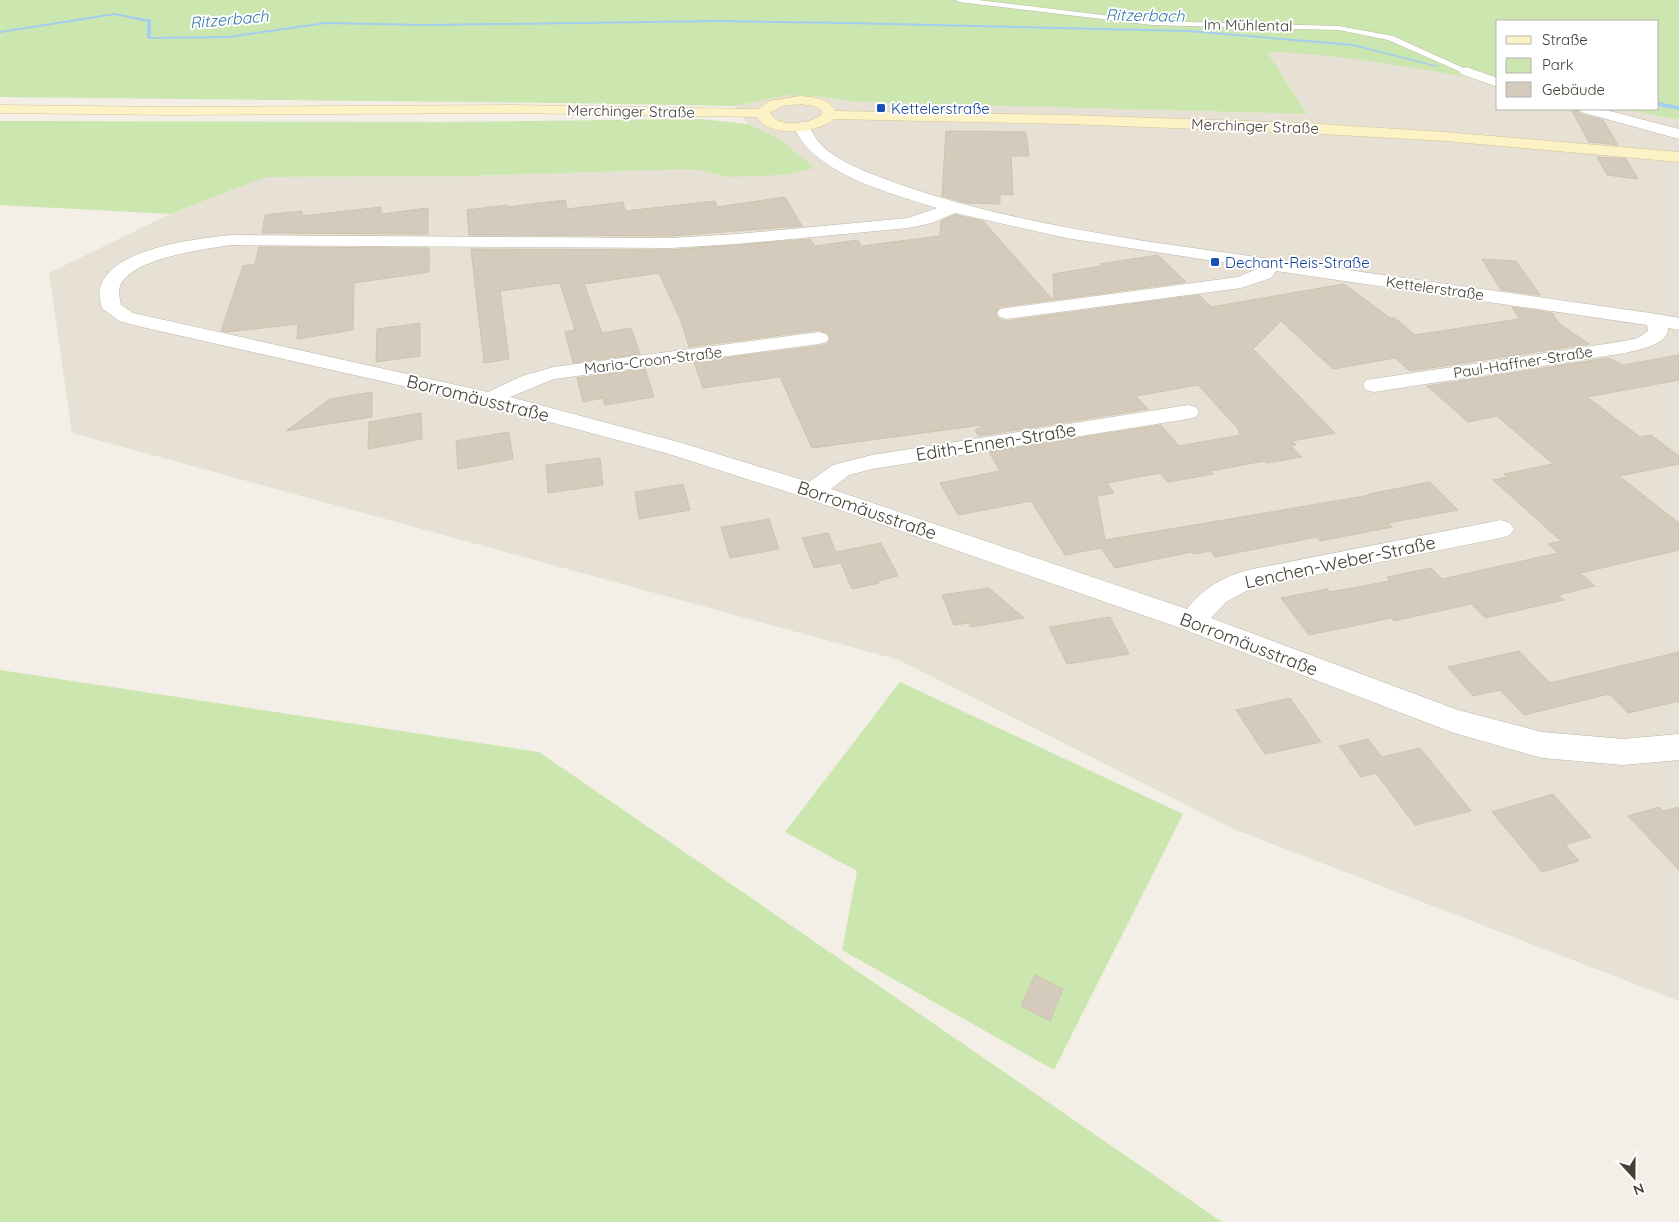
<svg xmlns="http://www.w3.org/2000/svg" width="1679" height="1222" viewBox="0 0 1679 1222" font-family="Quicksand,sans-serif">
	<rect width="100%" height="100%" fill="#f3efe6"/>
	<polygon fill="#e6e1d4" points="1266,52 1306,53 1362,59 1498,82 1498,109 1622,109 1679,120 1679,1001 1236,830 899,660 72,433 49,273 170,214 266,177 467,176 694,169 729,177 815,168 778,138 748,124 735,106 790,95 815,96 857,102 1306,114"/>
	<g fill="#cce6b0">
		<path d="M 0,0 L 1679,0 L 1679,120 L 1622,109 L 1658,109 L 1658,21 L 1498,21 L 1498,82 C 1421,70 1345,54 1267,52 L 1307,114 L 857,102 L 815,96 L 790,95 L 735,106 L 559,103 L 0,97 Z"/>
		<polygon points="701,119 748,124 778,138 815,168 784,175 729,177 694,169 467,176 266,177 170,214 0,205 0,121 441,122"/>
		<polygon points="0,670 539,752 1222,1222 0,1222"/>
		<polygon points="900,682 1183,814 1054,1070 842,950 857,871 785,832"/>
	</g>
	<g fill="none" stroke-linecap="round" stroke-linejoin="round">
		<g fill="#a4ceee" fill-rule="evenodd">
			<polygon points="115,13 151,20 151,37 228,36 326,22 426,24 719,20 847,22 1189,30 1353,44 1439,66 1437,67 1353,46 1189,32 847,24 719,22 426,26 326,24 228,38 149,39 147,38 147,22 115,15 0,33 0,31"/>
			<polygon points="1658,102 1679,106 1679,110 1658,106"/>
		</g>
	</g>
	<g fill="#d4cbbc" stroke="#cec3af">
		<polygon points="1577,109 1580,114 1603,120 1618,145 1589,142 1572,111"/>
		<polygon points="946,131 1026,132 1029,156 1011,156 1013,195 1000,194 1000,204 967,203 942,196"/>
		<polygon points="1597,157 1626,159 1638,179 1607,175"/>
		<polygon points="785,197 802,226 671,236 469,235 467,210 507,205 507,207 565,200 567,209 623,202 625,211 715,201 717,207"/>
		<polygon points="381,207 381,214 428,208 428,234 262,233 265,215 302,211 302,216"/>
		<polygon points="955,215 983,221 1053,300 1000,307 996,314 999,319 1006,321 1199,295 1211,307 1344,284 1390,318 1395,318 1415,335 1519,319 1512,307 1552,313 1560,324 1589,344 1410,371 1395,358 1333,369 1281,321 1253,349 1335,433 1292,441 1296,445 1291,446 1302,457 1267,463 1264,461 1211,471 1213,474 1168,482 1160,473 1107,483 1114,493 1097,496 1105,540 1371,495 1369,494 1430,482 1458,510 1388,523 1392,527 1320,541 1317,537 1215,557 1211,551 1193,554 1191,552 1115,568 1101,548 1065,555 1031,501 958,515 940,483 1000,471 989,452 1161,425 1179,446 1241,435 1238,432 1240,431 1198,385 1136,396 1148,409 979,436 975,430 982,427 982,425 812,448 780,377 703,388 694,362 819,346 827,344 830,339 828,333 819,330 689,347 681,321 659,273 584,284 602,333 631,328 640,354 573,363 565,332 575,330 560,283 500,291 509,359 484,363 471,249 671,250 810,239 815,246 858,240 861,246 940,236 941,221"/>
		<polygon points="259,247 429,248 429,272 354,283 353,330 297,339 298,324 227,332 221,331 243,266 255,264"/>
		<polygon points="1158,255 1186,282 1054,300 1053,274 1102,266 1100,264"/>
		<polygon points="1482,259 1516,261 1540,295 1501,290"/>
		<polygon points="420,323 420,356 376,362 377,329"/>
		<polygon points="1679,355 1679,380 1587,397 1640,437 1651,435 1679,456 1679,464 1619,476 1679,523 1679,550 1580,573 1595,586 1558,595 1564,600 1485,618 1471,604 1394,621 1391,618 1309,635 1281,598 1327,589 1330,592 1390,581 1387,577 1431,568 1442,579 1558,553 1548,544 1561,541 1493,480 1507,477 1504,474 1553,464 1497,416 1468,422 1427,386 1608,358 1623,365"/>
		<polygon points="645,369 654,397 605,405 603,398 583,402 577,378"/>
		<polygon points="372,392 372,417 286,431 330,399"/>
		<polygon points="421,413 422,439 368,449 369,422"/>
		<polygon points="509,432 513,459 458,469 456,441"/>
		<polygon points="600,458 603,485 548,493 546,465"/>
		<polygon points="683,484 690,510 639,519 635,492"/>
		<polygon points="769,519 779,549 730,558 721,527"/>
		<polygon points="828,533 836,552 881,543 898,576 878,581 879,583 852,589 841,563 814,568 802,538"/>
		<polygon points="989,588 1024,618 971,627 969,623 954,625 942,595"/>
		<polygon points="1110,617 1129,654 1067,664 1049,627"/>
		<polygon points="1519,651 1550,683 1679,652 1679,701 1628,713 1609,694 1524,715 1500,690 1473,696 1448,667"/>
		<polygon points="1290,698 1321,742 1265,754 1236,710"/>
		<polygon points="1368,739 1382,757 1420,748 1471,811 1415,825 1376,773 1361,777 1339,746"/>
		<polygon points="1553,794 1591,837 1565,845 1579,861 1542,872 1492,812"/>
		<polygon points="1659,807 1663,811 1679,807 1679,870 1628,816"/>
		<polygon points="1035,975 1063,989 1050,1021 1021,1006"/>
	</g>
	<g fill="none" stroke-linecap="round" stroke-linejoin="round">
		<defs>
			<polygon id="lane" points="955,0 978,0 1152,21 1339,26 1393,36 1470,71 1463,73 1388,40 1339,30 1152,25 959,2"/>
			<g id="street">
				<polygon points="1466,67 1498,78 1498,87 1461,74 1459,71"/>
				<polygon points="1579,109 1602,109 1679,129 1679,139 1581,112"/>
				<path d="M 802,122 L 807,124 C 814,134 817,143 828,151 C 847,166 873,174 896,183 C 977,212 1060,227 1144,241 L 1657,314 L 1679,318 L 1679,330 L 1668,328 C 1669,345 1637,350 1625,353 L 1374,392 L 1366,390 L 1363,385 L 1366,380 L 1625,341 L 1638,338 L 1648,331 L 1647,325 L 1276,271 L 1271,278 L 1241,288 L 1007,319 L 1000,317 L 997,313 L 1000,309 L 1238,277 L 1259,268 L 1066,238 L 955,213 L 932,223 L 908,228 L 737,244 L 671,248 L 231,245 C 205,249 131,258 120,286 C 118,292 120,299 121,305 L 133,313 L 151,317 L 488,392 L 522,376 L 554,367 L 819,332 L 826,334 L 829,338 L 826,342 L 819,344 L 554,379 L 510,397 L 682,443 L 809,482 L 833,465 L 872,455 L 1188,405 L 1196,407 L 1199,412 L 1196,417 L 1188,419 L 872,469 L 849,475 L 831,489 L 1187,609 C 1203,588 1223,577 1248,570 L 1501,520 L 1510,523 L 1514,529 L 1510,535 L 1501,538 L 1253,587 L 1226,602 L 1211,618 L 1458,710 L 1542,732 L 1623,739 L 1679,734 L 1679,760 L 1623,765 L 1542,758 L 1454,733 L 1183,629 L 803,497 L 666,453 L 487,405 L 142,327 L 119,321 L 102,308 C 100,301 98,292 101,285 C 116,247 196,239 231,235 L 671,238 L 737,234 L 908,218 L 937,208 C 893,194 813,174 794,127 L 797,124 Z"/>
			</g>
			<path id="secondary" d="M 800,96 C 814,97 828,98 836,111 L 1067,115 L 1304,123 L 1445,132 L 1679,152 L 1679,162 L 1445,141 L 1304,133 L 1067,124 L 834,119 C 817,134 769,138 757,117 L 513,113 L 170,115 L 0,113 L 0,105 L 170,107 L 513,105 L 758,109 L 769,101 ZM 800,104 L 814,106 L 821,110 L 822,114 C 811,124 778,129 770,113 L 782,106 Z"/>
		</defs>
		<use href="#lane" stroke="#beb7a9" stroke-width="1"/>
		<use href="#street" stroke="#beb7a9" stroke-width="1"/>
		<use href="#secondary" stroke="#d2c497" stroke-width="1"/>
		<use href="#lane" fill="#fff" fill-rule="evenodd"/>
		<use href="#street" fill="#fff" fill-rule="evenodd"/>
		<use href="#secondary" fill="#fdf1c6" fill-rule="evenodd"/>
	</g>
	<g fill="#1a4fb4" stroke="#fff" stroke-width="2">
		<rect x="876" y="103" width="10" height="10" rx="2.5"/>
		<rect x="1210" y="257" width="10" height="10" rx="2.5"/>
	</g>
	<g text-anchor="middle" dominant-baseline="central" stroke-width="4" stroke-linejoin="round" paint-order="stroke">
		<g font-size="15" fill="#454036" stroke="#fff">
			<text transform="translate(1248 25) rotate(1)">Im Mühlental</text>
			<text transform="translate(631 111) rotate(1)">Merchinger Straße</text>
			<text transform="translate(1255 126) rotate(2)">Merchinger Straße</text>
			<text transform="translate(1435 288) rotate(8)">Kettelerstraße</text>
			<text transform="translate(653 360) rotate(-7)">Maria-Croon-Straße</text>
			<text transform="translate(1523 362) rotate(-9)">Paul-Haffner-Straße</text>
		</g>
		<g font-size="15" fill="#164399" stroke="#fff" text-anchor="start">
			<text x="891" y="108">Kettelerstraße</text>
			<text x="1225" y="262">Dechant-Reis-Straße</text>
		</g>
		<g font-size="16" font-style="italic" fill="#3276ae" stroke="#fff">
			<text transform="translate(1145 15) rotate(1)">Ritzerbach</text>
			<text transform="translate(229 19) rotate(-5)">Ritzerbach</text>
		</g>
		<g font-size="18" fill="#454036" stroke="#fff">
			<text transform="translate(478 398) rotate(14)">Borromäusstraße</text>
			<text transform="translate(996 442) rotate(-9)">Edith-Ennen-Straße</text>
			<text transform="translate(867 510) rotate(19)">Borromäusstraße</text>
			<text transform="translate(1340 562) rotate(-12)">Lenchen-Weber-Straße</text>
			<text transform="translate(1249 644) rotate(21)">Borromäusstraße</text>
		</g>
	</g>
	<rect x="1496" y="20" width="162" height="90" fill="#ffffff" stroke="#b5b3af"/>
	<rect x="1506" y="36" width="25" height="8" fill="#fdf1c6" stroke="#b5b3af"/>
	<text x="1542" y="45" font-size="15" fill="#454036">Straße</text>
	<rect x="1506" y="58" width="25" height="15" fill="#cce6b0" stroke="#b5b3af"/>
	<text x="1542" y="70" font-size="15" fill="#454036">Park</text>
	<rect x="1506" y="82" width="25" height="15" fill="#d4cbbc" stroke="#b5b3af"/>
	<text x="1542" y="95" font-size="15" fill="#454036">Gebäude</text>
	<g transform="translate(1634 1177) rotate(159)" stroke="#ffffff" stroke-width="4" paint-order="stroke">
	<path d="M0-4L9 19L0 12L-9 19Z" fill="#454036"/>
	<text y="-8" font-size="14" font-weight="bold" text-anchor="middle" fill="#454036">N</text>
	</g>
</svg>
